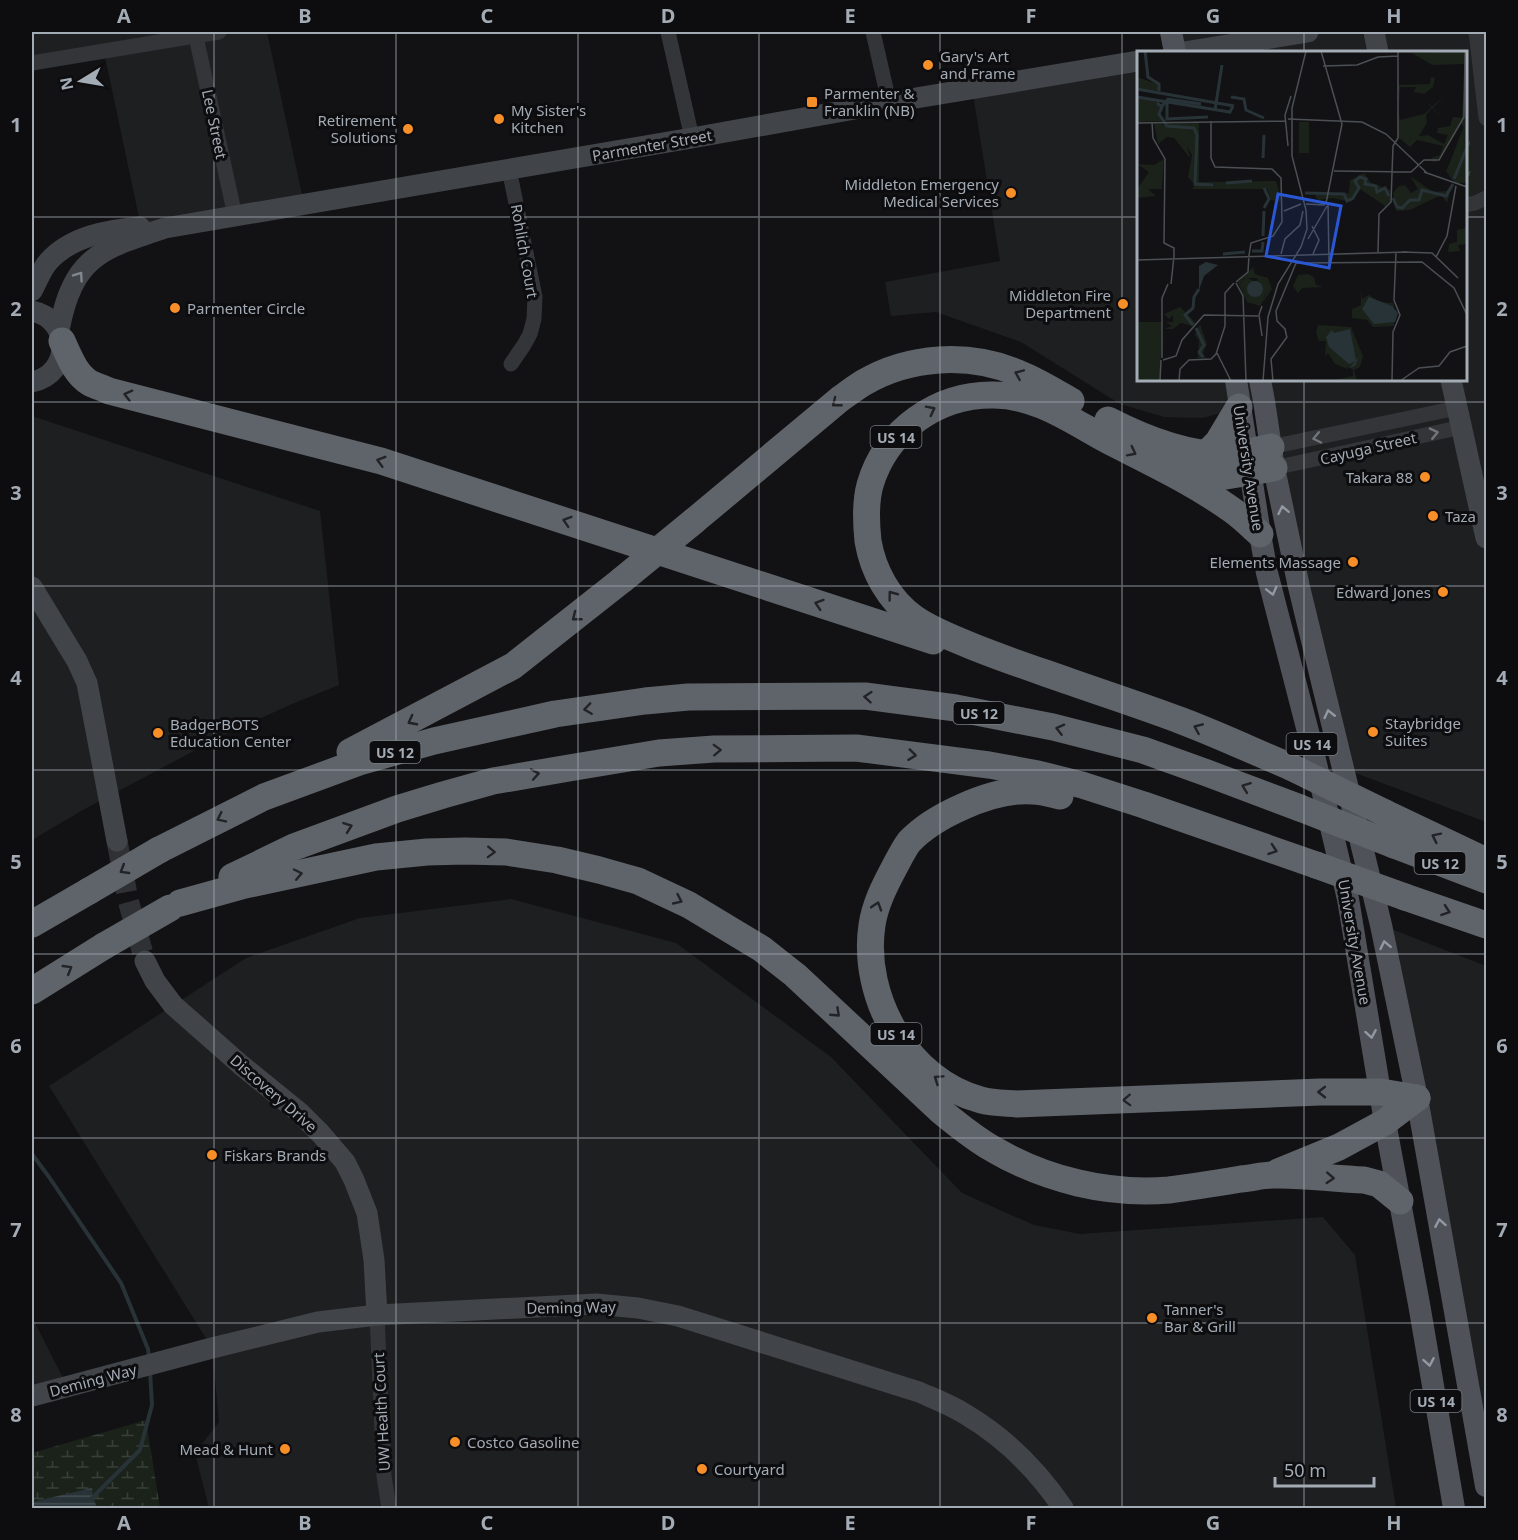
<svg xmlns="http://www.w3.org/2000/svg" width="1518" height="1540" viewBox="0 0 1518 1540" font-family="'Noto Sans',sans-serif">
	<defs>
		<pattern id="grass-tufts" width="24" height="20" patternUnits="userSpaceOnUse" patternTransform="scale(1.5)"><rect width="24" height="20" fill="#1a221a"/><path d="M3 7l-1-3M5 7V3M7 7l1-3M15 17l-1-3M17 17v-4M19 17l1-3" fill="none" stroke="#383f39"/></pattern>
		<pattern id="wetland-marsh" width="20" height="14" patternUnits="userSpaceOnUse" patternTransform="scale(1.5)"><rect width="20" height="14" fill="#1a221a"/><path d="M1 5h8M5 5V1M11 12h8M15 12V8" fill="none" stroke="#383f39"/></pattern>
		<pattern id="water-rules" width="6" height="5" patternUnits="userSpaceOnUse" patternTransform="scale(1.5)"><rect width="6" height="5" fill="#283338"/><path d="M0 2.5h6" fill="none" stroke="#444e53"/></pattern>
	</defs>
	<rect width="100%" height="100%" fill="#121214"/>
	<g fill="#1e1f21">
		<polygon points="32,32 267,32 304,204 141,227 104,52 32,63"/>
		<polygon points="1171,32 1486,32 1486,822 1342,768 1271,399 1203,418 1164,417 1120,404 1021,342 936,312 891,316 885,282 1000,261 972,88 1138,61 1138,380 1466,380 1466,52 1175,52"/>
		<polygon points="32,416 320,511 339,685 292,704 222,736 81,811 32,840"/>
		<polygon points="511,899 676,943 831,1057 962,1193 1034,1225 1080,1234 1323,1217 1355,1255 1396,1508 209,1508 195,1453 219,1422 212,1348 49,1086 246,958 360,918"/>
		<polygon points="1381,925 1486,966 1486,1452"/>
		<polygon points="32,1317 67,1386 32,1396"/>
	</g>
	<polygon fill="url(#grass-tufts)" points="1466,107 1475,188 1471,195 1466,195"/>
	<polygon fill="url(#wetland-marsh)" points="146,1420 160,1508 32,1508 32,1453"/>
	<polygon fill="url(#water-rules)" points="92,1488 93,1497 97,1508 32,1508 32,1502"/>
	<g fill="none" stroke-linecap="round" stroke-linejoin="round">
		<g stroke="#283338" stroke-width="4">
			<polyline points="32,1154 49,1177 121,1283 148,1349 149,1357"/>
			<polyline points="90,1500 140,1450 152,1405 150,1371"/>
		</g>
		<polyline stroke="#2f3134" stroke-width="21" stroke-dasharray="21 10" stroke-linecap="butt" points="117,841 128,900 145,961"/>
		<g stroke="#333539" stroke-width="15">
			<polyline points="195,32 235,216"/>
			<polyline points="668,32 692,138"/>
			<polyline points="873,32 889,102"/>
			<polyline points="1476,32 1486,118"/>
			<polyline points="32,63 219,32"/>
			<polyline points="509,169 535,297 534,319 530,334 524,345 511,364"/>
			<polyline points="1466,205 1475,203 1486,198"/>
			<polyline points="1271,447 1457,408"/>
			<polyline points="1274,468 1462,427"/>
			<polyline points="377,1315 384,1476 389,1508"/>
		</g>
		<g stroke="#414449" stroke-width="21">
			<polyline points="1374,32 1378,52"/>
			<polyline points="1184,52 1308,32"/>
			<path d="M 32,291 C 37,282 41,270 48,262 C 71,236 108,230 140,227"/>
			<path d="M 32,311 C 72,319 72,374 32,382"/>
			<path d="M 59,330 C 73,257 100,249 165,228 L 692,138 L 916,98 L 1138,61"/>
			<polyline points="1451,380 1486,538"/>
			<polyline points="32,587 77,661 87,683 117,841"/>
			<polyline points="145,961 155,981 173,1005 241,1065 300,1113 321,1134 345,1162 354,1180 367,1213 374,1260 377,1315"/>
			<path d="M 32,1396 L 212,1348 L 318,1322 L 377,1315 L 596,1304 L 638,1308 L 678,1316 L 919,1392 C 935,1399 951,1405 965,1414 C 1004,1437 1038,1471 1063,1508"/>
		</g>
		<g stroke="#4f5258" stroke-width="22">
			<polyline points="1171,32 1175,52"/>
			<polyline points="1236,380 1260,534 1267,573 1312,747 1348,899 1385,1122 1419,1304 1454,1508"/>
			<polyline points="1260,380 1264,401 1274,468 1299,587 1381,925 1397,1002 1417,1098 1486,1486"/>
		</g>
		<g stroke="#5f646a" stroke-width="27">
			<path d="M 62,341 C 69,356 75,374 90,383 C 96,386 103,388 109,391 L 381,461 L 933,641"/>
			<path d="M 1108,420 C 1143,438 1189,456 1229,455 C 1243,454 1257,450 1271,447"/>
			<polyline points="1207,453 1218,442 1239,407"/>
			<polyline points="1175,469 1203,475 1226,476 1274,468"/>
			<path d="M 694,521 L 840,399 C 847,394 855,388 863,383 C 909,356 968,352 1018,373 C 1036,380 1054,391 1071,401"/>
			<path d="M 1260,534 C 1251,526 1242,517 1232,510 C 1193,482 1150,462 1107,440 C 1072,421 1036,395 994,395 C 938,394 886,430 870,485 C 865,503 866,522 868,541 C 873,571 889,600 914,618 C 931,630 950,637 969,645 C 1003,659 1037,670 1071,682 C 1108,695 1145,707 1182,721 C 1219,735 1255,752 1291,767"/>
			<polyline points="350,752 513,666 622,580"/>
			<path d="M 1060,796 C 1051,794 1042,791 1033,791 C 1008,789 984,797 962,807 C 944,815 923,827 909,842 C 903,850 898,861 893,870 C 884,887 875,905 872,925 C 861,997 908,1081 981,1100 C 992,1103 1005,1103 1017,1104 L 1320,1092 L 1381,1092 L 1417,1098"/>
			<polyline points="1385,813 1486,861"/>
			<polyline points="1394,845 1486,880"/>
			<polyline points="159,850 264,797 359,762 434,741 555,714 645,701 688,697 865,696 956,708 1053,727 1143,750 1207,773 1300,808"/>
			<polyline points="232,877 294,847 397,809 443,795 493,781 569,768 659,753 714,749 856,748 989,765 1038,774 1082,785 1144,805 1316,865"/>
			<polyline points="1405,897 1486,925"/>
			<path d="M 180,903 L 245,885 L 376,857 L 427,852 L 465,851 L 506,852 L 557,860 L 599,870 L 638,881 L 689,905 L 762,949 L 795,975 L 942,1112 C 958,1125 975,1139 993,1149 C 1046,1180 1108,1195 1169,1190 C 1193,1187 1217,1183 1241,1179 C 1252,1178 1263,1175 1273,1175 C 1303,1174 1334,1179 1364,1180 L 1379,1184 L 1400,1201"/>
			<polyline points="32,924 89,891"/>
			<polyline points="32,991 104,946"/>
			<polyline points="1278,1172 1339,1147 1385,1122 1417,1098"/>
		</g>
		<g stroke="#5f646a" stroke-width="27">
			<polyline points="622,580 694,521"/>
			<polyline points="1291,767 1385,813"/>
			<polyline points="1300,808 1394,845"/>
			<polyline points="1316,865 1405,897"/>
			<polyline points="89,891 159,850"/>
			<polyline points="104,946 170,908"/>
		</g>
	</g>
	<defs><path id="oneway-chevron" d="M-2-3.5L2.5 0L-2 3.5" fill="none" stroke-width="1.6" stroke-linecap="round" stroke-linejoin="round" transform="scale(1.5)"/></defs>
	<use stroke="#81878f" href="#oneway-chevron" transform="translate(79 276) rotate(-55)"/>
	<g stroke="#222326">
		<use href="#oneway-chevron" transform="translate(1019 374) rotate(-157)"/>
		<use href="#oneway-chevron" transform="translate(128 395) rotate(-166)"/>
		<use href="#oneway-chevron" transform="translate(836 403) rotate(142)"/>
		<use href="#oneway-chevron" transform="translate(931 410) rotate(-27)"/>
		<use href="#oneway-chevron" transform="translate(1132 452) rotate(27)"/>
		<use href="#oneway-chevron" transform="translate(381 461) rotate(-164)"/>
		<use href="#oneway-chevron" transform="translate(567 521) rotate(-162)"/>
		<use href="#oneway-chevron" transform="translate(892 595) rotate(-127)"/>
		<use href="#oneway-chevron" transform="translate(819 604) rotate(-162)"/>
		<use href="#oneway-chevron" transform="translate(576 617) rotate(142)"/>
		<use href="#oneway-chevron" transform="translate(868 697) rotate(-175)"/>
		<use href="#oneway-chevron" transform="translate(588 709) rotate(172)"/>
		<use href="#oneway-chevron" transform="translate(412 721) rotate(152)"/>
		<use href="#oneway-chevron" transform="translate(1198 728) rotate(-157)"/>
		<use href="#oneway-chevron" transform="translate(1060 729) rotate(-166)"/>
		<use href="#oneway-chevron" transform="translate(717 750) rotate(-2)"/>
		<use href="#oneway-chevron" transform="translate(912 755) rotate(7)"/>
		<use href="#oneway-chevron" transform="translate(535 774) rotate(-10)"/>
		<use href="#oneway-chevron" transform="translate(1246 787) rotate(-159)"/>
		<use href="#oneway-chevron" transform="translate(221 818) rotate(154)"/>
		<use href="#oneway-chevron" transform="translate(348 827) rotate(-20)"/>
		<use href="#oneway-chevron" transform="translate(1436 837) rotate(-154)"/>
		<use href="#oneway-chevron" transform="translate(1273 850) rotate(19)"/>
		<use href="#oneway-chevron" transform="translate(491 852) rotate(2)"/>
		<use href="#oneway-chevron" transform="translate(124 870) rotate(149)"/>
		<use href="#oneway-chevron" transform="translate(298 874) rotate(-12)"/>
		<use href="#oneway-chevron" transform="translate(678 900) rotate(25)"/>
		<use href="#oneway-chevron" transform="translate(877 906) rotate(-72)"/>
		<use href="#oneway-chevron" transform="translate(1446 911) rotate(19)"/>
		<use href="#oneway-chevron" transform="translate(68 969) rotate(-31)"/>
		<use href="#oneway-chevron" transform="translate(836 1013) rotate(43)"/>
		<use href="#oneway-chevron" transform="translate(938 1079) rotate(-146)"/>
		<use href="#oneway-chevron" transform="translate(1322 1092) rotate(180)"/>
		<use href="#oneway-chevron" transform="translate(1127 1100) rotate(178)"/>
		<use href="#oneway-chevron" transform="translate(1330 1178) rotate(3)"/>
	</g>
	<g stroke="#71767d">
		<use href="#oneway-chevron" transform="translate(1434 433) rotate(-13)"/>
		<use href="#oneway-chevron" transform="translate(1317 438) rotate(168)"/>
	</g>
	<g stroke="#9299a2">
		<use href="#oneway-chevron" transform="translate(1283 510) rotate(-102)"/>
		<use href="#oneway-chevron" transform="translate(1272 591) rotate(76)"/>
		<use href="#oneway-chevron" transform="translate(1329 714) rotate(-103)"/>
		<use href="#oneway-chevron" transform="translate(1385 945) rotate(-102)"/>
		<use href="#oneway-chevron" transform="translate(1371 1034) rotate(80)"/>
		<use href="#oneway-chevron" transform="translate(1440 1223) rotate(-100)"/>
		<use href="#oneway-chevron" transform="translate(1429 1362) rotate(80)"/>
	</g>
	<path fill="none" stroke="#a3abb5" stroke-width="1.5" stroke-opacity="0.55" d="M 214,32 L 214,1508M 396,32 L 396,1508M 578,32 L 578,1508M 759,32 L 759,1508M 940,32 L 940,1508M 1122,32 L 1122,1508M 1304,32 L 1304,52M 32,217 L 1138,217M 1466,217 L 1486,217M 1304,380 L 1304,1508M 32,402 L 1486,402M 32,586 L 1486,586M 32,770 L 1486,770M 32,954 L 1486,954M 32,1138 L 1486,1138M 32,1323 L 1486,1323"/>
	<g fill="#f78e27" stroke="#0d0d0f" stroke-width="2">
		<circle cx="928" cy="65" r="6"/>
		<rect x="806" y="96" width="12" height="12" rx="3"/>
		<circle cx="499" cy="119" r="6"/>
		<circle cx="408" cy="129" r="6"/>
		<circle cx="1011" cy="193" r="6"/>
		<circle cx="1123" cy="304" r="6"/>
		<circle cx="175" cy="308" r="6"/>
		<circle cx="1425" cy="477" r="6"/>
		<circle cx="1433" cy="516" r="6"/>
		<circle cx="1353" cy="562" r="6"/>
		<circle cx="1443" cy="592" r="6"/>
		<circle cx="1373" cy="732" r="6"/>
		<circle cx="158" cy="733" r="6"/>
		<circle cx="212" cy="1155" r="6"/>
		<circle cx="1152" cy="1318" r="6"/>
		<circle cx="455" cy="1442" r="6"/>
		<circle cx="285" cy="1449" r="6"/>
		<circle cx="702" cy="1469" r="6"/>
	</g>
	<g text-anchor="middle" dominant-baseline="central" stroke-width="6" stroke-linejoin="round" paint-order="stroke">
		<g fill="#0d0d0f" stroke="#767c83" stroke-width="1.5">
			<rect x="870.5" y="426" width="51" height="22" rx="4.5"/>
			<rect x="953.5" y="702" width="51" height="22" rx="4.5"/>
			<rect x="1286.5" y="733" width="51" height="22" rx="4.5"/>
			<rect x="369.5" y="741" width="51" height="22" rx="4.5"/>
			<rect x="1414.5" y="852" width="51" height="22" rx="4.5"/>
			<rect x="870.5" y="1023" width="51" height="22" rx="4.5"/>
			<rect x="1410.5" y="1390" width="51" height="22" rx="4.5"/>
		</g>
		<g font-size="14" font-weight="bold" fill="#a3abb5">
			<text x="896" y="437">US 14</text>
			<text x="979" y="713">US 12</text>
			<text x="1312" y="744">US 14</text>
			<text x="395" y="752">US 12</text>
			<text x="1440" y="863">US 12</text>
			<text x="896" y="1034">US 14</text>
			<text x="1436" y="1401">US 14</text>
		</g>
		<g font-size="15" fill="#a3abb5" stroke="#0d0d0f" text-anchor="start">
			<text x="940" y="56">Gary's Art<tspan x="940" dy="17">and Frame</tspan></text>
			<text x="824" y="93">Parmenter &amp;<tspan x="824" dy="17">Franklin (NB)</tspan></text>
			<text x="511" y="110">My Sister's<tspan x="511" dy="17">Kitchen</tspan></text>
			<text x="396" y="120" text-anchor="end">Retirement<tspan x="396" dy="17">Solutions</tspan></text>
			<text x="999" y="184" text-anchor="end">Middleton Emergency<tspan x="999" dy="17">Medical Services</tspan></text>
			<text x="1111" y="295" text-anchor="end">Middleton Fire<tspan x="1111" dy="17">Department</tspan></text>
			<text x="187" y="308">Parmenter Circle</text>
			<text x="1413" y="477" text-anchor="end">Takara 88</text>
			<text x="1445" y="516">Taza</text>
			<text x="1341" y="562" text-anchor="end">Elements Massage</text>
			<text x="1431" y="592" text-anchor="end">Edward Jones</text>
			<text x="1385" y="723">Staybridge<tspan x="1385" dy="17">Suites</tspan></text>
			<text x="170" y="724">BadgerBOTS<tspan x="170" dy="17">Education Center</tspan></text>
			<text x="224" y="1155">Fiskars Brands</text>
			<text x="1164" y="1309">Tanner's<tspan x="1164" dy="17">Bar &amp; Grill</tspan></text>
			<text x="467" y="1442">Costco Gasoline</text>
			<text x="273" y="1449" text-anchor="end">Mead &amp; Hunt</text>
			<text x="714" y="1469">Courtyard</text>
		</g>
		<g font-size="15" fill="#a3abb5" stroke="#0d0d0f">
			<text transform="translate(215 124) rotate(78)">Lee Street</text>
			<text transform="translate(652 145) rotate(-10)">Parmenter Street</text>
			<text transform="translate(525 251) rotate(80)">Rohlich Court</text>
			<text transform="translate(1368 448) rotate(-13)">Cayuga Street</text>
			<text transform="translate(1249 468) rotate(81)">University Avenue</text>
			<text transform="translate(1355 942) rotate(80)">University Avenue</text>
			<text transform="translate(274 1093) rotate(41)">Discovery Drive</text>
			<text transform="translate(571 1307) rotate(-1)">Deming Way</text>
			<text transform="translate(93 1380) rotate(-15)">Deming Way</text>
			<text transform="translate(381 1412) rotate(-93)">UW Health Court</text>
		</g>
	</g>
	<g transform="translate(1137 51)">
		<rect width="330" height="330" fill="#121214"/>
		<path d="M 330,0 L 330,131 L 320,133 L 310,119 L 328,72 L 325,70 L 299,111 L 296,111 L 294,107 L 303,104 L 306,95 L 280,89 L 273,96 L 261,86 L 262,63 L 263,69 L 287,63 L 294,57 L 290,51 L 295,56 L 309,43 L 296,57 L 309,70 L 295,57 L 289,64 L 290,72 L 282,85 L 291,84 L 307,93 L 311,84 L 300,82 L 301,77 L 313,75 L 316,66 L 327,67 ZM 0,26 L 20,33 L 22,40 L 0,37 ZM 294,26 L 298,27 L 296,36 L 287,43 L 277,41 L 279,36 L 263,36 L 262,54 L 261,34 L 293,33 ZM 0,46 L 20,50 L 25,57 L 22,62 L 29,70 L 0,71 ZM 162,71 L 172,71 L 172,102 L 162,102 ZM 17,72 L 54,78 L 56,85 L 50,96 L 54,108 L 37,87 L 30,86 L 21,93 ZM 27,108 L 25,138 L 11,138 L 19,145 L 0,147 L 0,138 L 12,121 L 0,113 L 17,114 ZM 116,216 L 118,223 L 131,227 L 135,238 L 123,255 L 110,251 L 101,231 ZM 107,227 L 120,227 L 128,245 L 125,248 L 111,247 L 103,232 ZM 171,223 L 177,226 L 179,234 L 187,236 L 165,237 L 161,242 L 156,235 L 161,224 ZM 224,236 L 225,248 L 232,244 L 242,251 L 257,252 L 257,275 L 236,276 L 230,269 L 215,267 L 215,258 L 224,254 ZM 0,271 L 25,271 L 23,329 L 0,329 ZM 181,274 L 214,276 L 226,305 L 223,316 L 217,319 L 220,330 L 197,329 L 216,325 L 216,319 L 190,302 L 190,290 L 182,290 L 179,281 Z" fill="#1a221a" fill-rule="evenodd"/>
		<path d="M 327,0 L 327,13 L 295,14 L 275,2 ZM 329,11 L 330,131 L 318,133 L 309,120 L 328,79 L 324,72 ZM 227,122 L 233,131 L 253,139 L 253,151 L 248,155 L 223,138 L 214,151 L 196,147 L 181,149 L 178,144 L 212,142 L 213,129 ZM 273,125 L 296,141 L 309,140 L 315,134 L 310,152 L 305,145 L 300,146 L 273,159 L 259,160 L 256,142 L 261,136 L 268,134 L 274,142 L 281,138 ZM 330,177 L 330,193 L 321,194 L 323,200 L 311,201 L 312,193 L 320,191 L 320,179 ZM 43,256 L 59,272 L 56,275 L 44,272 L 36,278 L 27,278 L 35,275 L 29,271 L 36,271 L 36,264 L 32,268 L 27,263 ZM 63,273 L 70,293 L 66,302 L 69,307 L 61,307 L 62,289 L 58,284 ZM 192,287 L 191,294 L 210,310 L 211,318 L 198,313 L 191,302 L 188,305 L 189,289 L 183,288 Z" fill="#1a221a"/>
		<path d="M 62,71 L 62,131 L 139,130 L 145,150 L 134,149 L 130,138 L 55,138 L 58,134 L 51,126 L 55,104 L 50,96 L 55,80 L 46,76 L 32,78 L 27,72 ZM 109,226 L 117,230 L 127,228 L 132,234 L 124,253 L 111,247 L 103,232 Z" fill="#1a221a"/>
		<path d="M 69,211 L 81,214 L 67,225 L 62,239 L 62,215 ZM110 238a8 8 0 1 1 16 0a8 8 0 1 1-16 0ZM 232,246 L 255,255 L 261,262 L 258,271 L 237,273 L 225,258 ZM 213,278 L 219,309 L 222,305 L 218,315 L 212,317 L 219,310 L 212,313 L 192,296 L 189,286 L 195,279 L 197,282 Z" fill="#283338"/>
		<path fill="none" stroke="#283338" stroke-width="3" d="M 8,0 L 11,26 L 22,33 L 22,40M 0,38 L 97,55M 0,46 L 93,61 L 96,55M 94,46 L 107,48 L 109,59 L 127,67M 30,51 L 30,68 L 71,66M 20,52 L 25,56 L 22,63 L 30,75 L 57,77 L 60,84 L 58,133 L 76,134M 25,55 L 31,48 L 64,53M 78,59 L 85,14M 126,107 L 127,84M 317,128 L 330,96M 89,132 L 115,130M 168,142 L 207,143 L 210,150 L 216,147 L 222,137 L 218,130 L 223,126 L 229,128 L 228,133 L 239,135 L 240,141 L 248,137 L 252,145M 256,147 L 260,156 L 265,157 L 273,149 L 282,149 L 285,139 L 309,145 L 316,133M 127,157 L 132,148 L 127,137M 126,185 L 127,160M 115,200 L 125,200 L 126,191M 86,203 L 108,201M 56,274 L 48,264 L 56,257 L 57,246 L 62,238M 59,277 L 67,294 L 62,301 L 66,306"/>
		<path fill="none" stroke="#4c4f54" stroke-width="1.5" d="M 184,0 L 205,73 L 189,152M 186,15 L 220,14 L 241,6 L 261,5M 151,68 L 225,71 L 249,83 L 290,122M 74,70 L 74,107 L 78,116 L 135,118 L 144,127 L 145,171 L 136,185 L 114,192 L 112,204M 15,71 L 16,87 L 28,108 L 27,192 L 37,197 L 37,205M 0,72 L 149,70M 151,95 L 148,64 L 154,45M 197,120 L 274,121 L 287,109 L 302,109 L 327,66 L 328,0M 287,121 L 330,136M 169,153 L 188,154M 191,153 L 192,211M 147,160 L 164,153M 175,175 L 182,189 L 176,203M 171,188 L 190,155M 241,201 L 242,163 L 254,151 L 256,95 L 261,87 L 261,0M 266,201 L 295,202 L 321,227M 144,203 L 148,188 L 163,174 L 166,160M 299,206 L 310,185 L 319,135M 0,209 L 270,201M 99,231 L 111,221 L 112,204M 99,232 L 106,245 L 109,330M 34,233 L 37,205M 125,285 L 122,264 L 125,255M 150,287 L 148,278 L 140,270 L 139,260 L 159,212 L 285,211 L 317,237 L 330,264M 80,302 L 94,330M 25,307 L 25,247 L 31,233M 26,309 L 39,305 L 45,289 L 67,264 L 121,265M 23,330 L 24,309M 42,330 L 43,318 L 52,309 L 74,308 L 79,303 L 88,275 L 88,242 L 97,232M 126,330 L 131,266 L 141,233 L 164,196 L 170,178 L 169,159 L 155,105 L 155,57 L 169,0M 136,330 L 134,308 L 150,286M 255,330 L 256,281 L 263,264 L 257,249 L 259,201M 263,330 L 282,317 L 302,315 L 313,301 L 330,295"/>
		<path fill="#2a57d4" fill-opacity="0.15" stroke="#2a57d4" stroke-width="3" d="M 141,143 L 204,155 L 192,217 L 129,205 Z"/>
		<rect width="330" height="330" fill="none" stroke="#a3abb5" stroke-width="3"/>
	</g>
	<rect width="1518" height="1540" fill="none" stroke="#0d0d0f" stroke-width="66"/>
	<g transform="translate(81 81) rotate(259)" stroke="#0d0d0f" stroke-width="4.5" paint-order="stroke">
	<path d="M0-4.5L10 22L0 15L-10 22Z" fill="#a3abb5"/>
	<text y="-9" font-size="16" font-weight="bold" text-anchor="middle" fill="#a3abb5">N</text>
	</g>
	<path d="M1275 1477v9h99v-9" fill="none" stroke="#a3abb5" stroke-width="3"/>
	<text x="1284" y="1477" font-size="18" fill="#a3abb5" stroke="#0d0d0f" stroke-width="4.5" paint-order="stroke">50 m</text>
	<rect x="33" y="33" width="1452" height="1474" fill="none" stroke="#a3abb5" stroke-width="2"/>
	<g font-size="20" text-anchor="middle" font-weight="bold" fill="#a3abb5">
		<text x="124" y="23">A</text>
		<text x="305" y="23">B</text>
		<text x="487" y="23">C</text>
		<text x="668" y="23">D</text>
		<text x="850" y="23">E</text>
		<text x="1031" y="23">F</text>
		<text x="1213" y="23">G</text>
		<text x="1394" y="23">H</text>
		<text x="16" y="132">1</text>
		<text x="1502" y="132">1</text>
		<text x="16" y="316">2</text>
		<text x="1502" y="316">2</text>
		<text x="16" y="500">3</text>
		<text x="1502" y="500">3</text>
		<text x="16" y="685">4</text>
		<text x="1502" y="685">4</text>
		<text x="16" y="869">5</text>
		<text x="1502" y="869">5</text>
		<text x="16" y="1053">6</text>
		<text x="1502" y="1053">6</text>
		<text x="16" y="1237">7</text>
		<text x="1502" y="1237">7</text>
		<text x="16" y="1422">8</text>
		<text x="1502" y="1422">8</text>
		<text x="124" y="1530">A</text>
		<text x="305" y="1530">B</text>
		<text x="487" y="1530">C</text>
		<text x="668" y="1530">D</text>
		<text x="850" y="1530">E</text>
		<text x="1031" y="1530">F</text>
		<text x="1213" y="1530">G</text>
		<text x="1394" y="1530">H</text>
	</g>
</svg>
